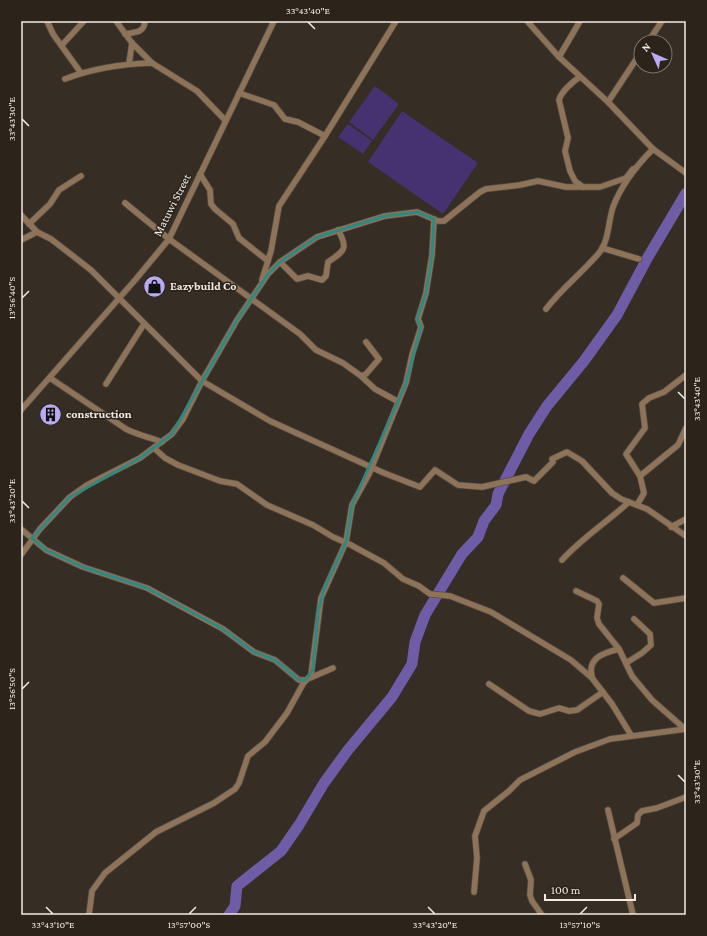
<svg xmlns="http://www.w3.org/2000/svg" width="707" height="936" viewBox="0 0 707 936" font-family="'Crimson Pro',serif">
	<rect width="100%" height="100%" fill="#362d25"/>
	<g fill="#443370">
		<polygon points="375,86 399,104 373,140 349,122"/>
		<polygon points="402,111 478,163 443,214 368,162"/>
		<polygon points="348,124 372,141 363,154 338,137"/>
	</g>
	<g fill="none" stroke-linecap="round" stroke-linejoin="round">
		<polyline stroke="#6e5ca6" stroke-width="11" points="229,915 235,906 237,886 281,851 299,825 324,783 348,750 392,697 412,664 415,642 425,615 462,554 478,537 484,521 496,505 498,494 529,434 547,406 584,361 617,315 648,257 686,193"/>
		<defs>
			<g id="minor">
				<polyline points="47,21 53,34 81,73"/>
				<polyline points="116,21 132,43 152,63 197,91 225,120"/>
				<polyline points="527,21 559,57 608,102 653,149 686,173"/>
				<path d="M 125,34 C 136,32 144,33 145,21"/>
				<polyline points="648,42 662,21"/>
				<polyline points="62,45 84,21"/>
				<polyline points="559,57 580,21"/>
				<polyline points="129,64 132,43"/>
				<path d="M 580,77 C 573,81 561,92 559,100 L 568,138 L 565,151 L 570,171 L 575,181 L 583,187"/>
				<path d="M 65,79 C 93,68 122,64 152,63"/>
				<polyline points="239,93 274,105 285,119 298,122 325,136"/>
				<polyline points="608,102 641,52"/>
				<polyline points="200,174 210,190 211,204 215,209 233,224 239,238 268,261"/>
				<polyline points="125,203 169,239 300,334 316,350 343,363 361,376 366,374 379,359 366,342"/>
				<polyline points="21,215 37,232 51,239 91,270 202,381 270,421 384,473 420,487 435,470 458,485 482,487 526,477 534,481 553,462 552,459 567,452 582,461 612,493 621,499 647,509 686,536"/>
				<polyline points="29,224 50,204 59,190 81,176"/>
				<polyline points="21,240 37,232"/>
				<polyline points="602,248 639,259"/>
				<path d="M 280,262 L 297,279 L 308,276 L 322,280 L 326,276 L 328,262 C 344,251 349,249 338,230"/>
				<polyline points="262,280 271,251 279,206 325,136 396,21"/>
				<path d="M 546,309 C 562,288 582,273 599,253 C 609,241 608,222 613,207 C 621,186 637,165 653,149"/>
				<polyline points="361,376 375,389 397,401"/>
				<path d="M 50,378 L 126,429 C 137,435 150,437 162,442"/>
				<polyline points="106,384 144,324"/>
				<polyline points="21,410 136,279 169,239 274,21"/>
				<polyline points="154,448 165,458 178,465 220,481 237,484 267,505 313,525 333,537 349,544 384,563 403,579 419,586 430,594 450,596 491,612 571,660 592,678 612,704 631,735"/>
				<polyline points="640,476 678,445 686,428"/>
				<polyline points="637,505 644,493 640,476 626,454 645,428 642,404 649,398 664,392 686,375"/>
				<polyline points="671,527 686,519"/>
				<polyline points="21,529 46,550 83,567 147,588 223,629 254,652 275,660 299,680 306,680"/>
				<polyline points="21,555 40,529 70,497 87,485 140,458 172,434 183,419 202,381 237,320 268,274 280,262 317,237 385,216 417,212 438,221 444,221 480,192 486,189 520,185 538,181 566,187 600,187 626,178 633,169 636,168"/>
				<path d="M 562,560 C 582,538 607,522 629,502"/>
				<polyline points="623,578 654,603 686,598"/>
				<polyline points="576,591 597,601 599,604 597,618 599,624 619,649 632,676 652,700 685,729"/>
				<polyline points="626,663 642,653 651,645 650,634 634,619"/>
				<path d="M 592,677 C 587,658 603,653 619,649"/>
				<polyline points="310,678 333,668"/>
				<polyline points="489,684 529,711 540,714 559,708 569,711 577,710 603,692"/>
				<polyline points="608,810 633,915"/>
				<polyline points="614,839 637,823 638,815 642,811 657,808 686,797"/>
				<polyline points="525,864 531,880 530,895 532,901 542,915"/>
				<polyline points="474,892 477,858 475,836 484,811 509,791 520,780 575,752 610,739 686,729"/>
				<polyline points="89,915 92,891 105,873 156,832 214,803 235,789 239,783 248,756 265,742 287,713 303,684 311,675 321,598 346,542 352,505 369,474 406,383 412,355 421,327 418,319 426,293 432,255 434,219"/>
			</g>
		</defs>
		<use href="#minor" stroke="#544c44" stroke-width="7"/>
		<use href="#minor" stroke="#8e7359" stroke-width="5.5"/>
	</g>
	<path fill="none" stroke="#318880" stroke-width="3" stroke-linejoin="round" d="M 417,212 L 434,219 L 432,255 L 426,293 L 417,319 L 421,327 L 405,386 L 352,505 L 346,542 L 324,589 L 318,612 L 313,669 L 306,680 L 299,680 L 275,660 L 254,652 L 223,629 L 147,588 L 83,567 L 46,550 L 32,538 L 70,497 L 140,458 L 172,434 L 237,320 L 268,274 L 280,262 L 317,237 L 385,216 Z"/>
	<path fill="none" stroke="#f2ece6" stroke-width="1.5" d="M 308,22 L 315,29M 22,119 L 29,126M 22,298 L 29,291M 678,392 L 685,399M 22,501 L 29,508M 22,689 L 29,682M 678,775 L 685,782M 46,907 L 53,914M 428,907 L 435,914M 189,914 L 196,907M 580,914 L 587,907"/>
	<defs>
		<symbol id="shop-disc" viewBox="-11 -11 22 22"><circle r="9.5" fill="#baaaf6" stroke="#2c231b"/><path d="M-5-2.5h2.3a2.7 3.5 0 0 1 5.4 0H5L5.5 6h-11ZM-1.5-2.5h3a1.5 2.3 0 0 0-3 0Z" fill="#111"/></symbol>
		<symbol id="building-disc" viewBox="-11 -11 22 22"><circle r="9.5" fill="#baaaf6" stroke="#2c231b"/><path d="M-4-6H4V6H1V3H-1V6H-4ZM-2.5-4.3h1.7v1.8h-1.7ZM.8-4.3h1.7v1.8H.8ZM-2.5-1h1.7V.8h-1.7ZM.8-1h1.7V.8H.8Z" fill="#111"/></symbol>
	</defs>
	<g fill-rule="evenodd">
		<use href="#shop-disc" x="142" y="274" width="25" height="25"/>
		<use href="#building-disc" x="38" y="402" width="25" height="25"/>
	</g>
	<g text-anchor="middle" dominant-baseline="central" stroke-width="3" stroke-linejoin="round" paint-order="stroke">
		<g font-size="12" fill="#f2ece6" stroke="#2c231b">
			<text transform="translate(172 205) rotate(-63)">Matuwi Street</text>
		</g>
		<g font-size="12" font-weight="bold" fill="#f2ece6" stroke="#2c231b" text-anchor="start">
			<text x="170" y="286">Eazybuild Co</text>
			<text x="66" y="414">construction</text>
		</g>
	</g>
	<rect width="707" height="936" fill="none" stroke="#2c231b" stroke-width="44"/>
	<g transform="translate(653 54) rotate(315)"><circle r="19" fill="#2c231b" stroke="#7b736c"/>
	<path d="M0-3L7 15L0 10L-7 15Z" fill="#baaaf6"/>
	<text y="-6" font-size="11" font-weight="bold" text-anchor="middle" fill="#f2ece6">N</text>
	</g>
	<path d="M545 894v6h90v-6" fill="none" stroke="#f2ece6" stroke-width="2"/>
	<text x="551" y="894" font-size="12" fill="#f2ece6" stroke="#2c231b" stroke-width="3" paint-order="stroke">100 m</text>
	<rect x="22" y="22" width="663" height="892" fill="none" stroke="#f2ece6" stroke-width="1.5"/>
	<g font-size="10" text-anchor="middle" fill="#f2ece6">
		<text x="308" y="14">33°43'40"E</text>
		<text transform="translate(11 119) rotate(-90)" y="4">33°43'30"E</text>
		<text transform="translate(11 298) rotate(-90)" y="4">13°56'40"S</text>
		<text transform="translate(696 399) rotate(-90)" y="4">33°43'40"E</text>
		<text transform="translate(11 501) rotate(-90)" y="4">33°43'20"E</text>
		<text transform="translate(11 689) rotate(-90)" y="4">13°56'50"S</text>
		<text transform="translate(696 782) rotate(-90)" y="4">33°43'30"E</text>
		<text x="53" y="928">33°43'10"E</text>
		<text x="189" y="928">13°57'00"S</text>
		<text x="435" y="928">33°43'20"E</text>
		<text x="580" y="928">13°57'10"S</text>
	</g>
</svg>
